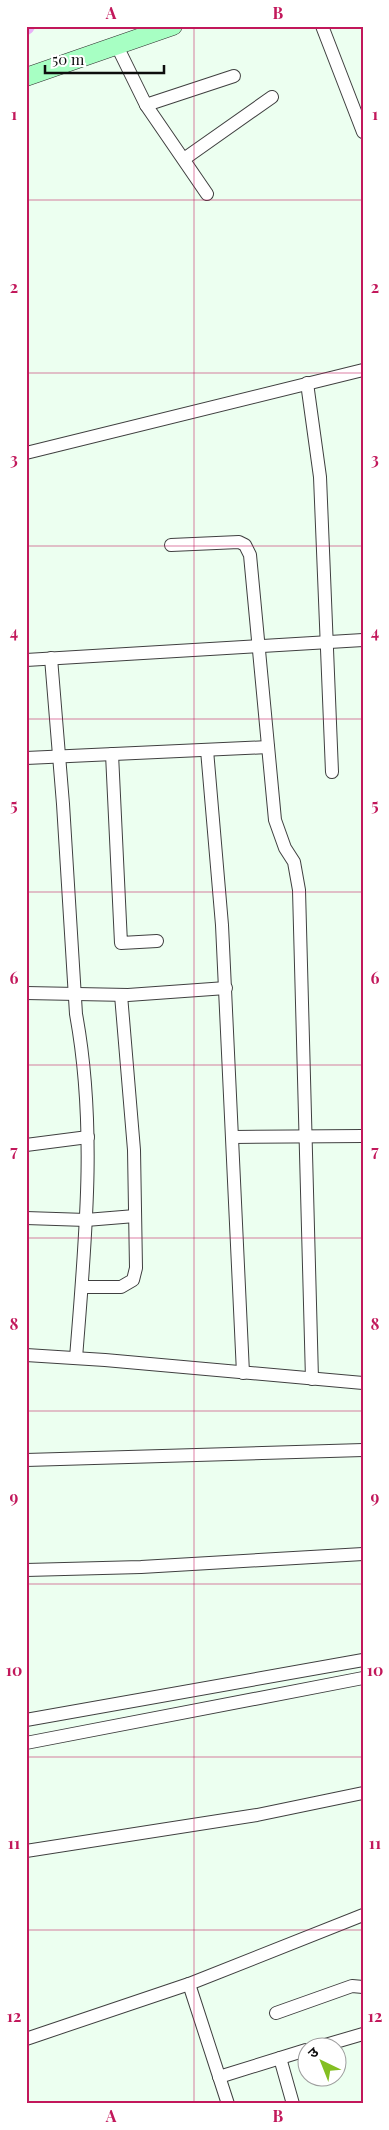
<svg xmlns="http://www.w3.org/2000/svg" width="389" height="2130" viewBox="0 0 389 2130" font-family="'Playfair Display','Noto Sans Devanagari',serif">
	<rect width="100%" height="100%" fill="#ecfff0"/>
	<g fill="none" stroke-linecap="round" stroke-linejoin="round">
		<polyline stroke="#e9b0f7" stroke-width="16" points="26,27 27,26"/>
		<defs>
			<g id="street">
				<polyline points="322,26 363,132"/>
				<polyline points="117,46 146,105 207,194"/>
				<polyline points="146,105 234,76"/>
				<polyline points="184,159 272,97"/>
				<polyline points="307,383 320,477 332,772"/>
				<polyline points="26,453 363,370"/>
				<polyline points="171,545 239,542 245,545 250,555 275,820 285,848 294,862 299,890 312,1379"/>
				<path d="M 51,658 L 63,804 L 76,1014 C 97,1128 85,1243 76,1358"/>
				<polyline points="26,660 363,640"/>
				<polyline points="207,750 222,925 243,1373"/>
				<polyline points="112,754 121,943 157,941"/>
				<polyline points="26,758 268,747"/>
				<polyline points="26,993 128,995 226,988"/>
				<polyline points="233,1137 363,1136"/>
				<polyline points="26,1145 88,1137"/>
				<polyline points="26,1218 86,1220 135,1216"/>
				<polyline points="82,1287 121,1287 133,1280 136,1268 134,1150 121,995"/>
				<polyline points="26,1355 105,1360 363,1383"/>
				<polyline points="26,1460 363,1450"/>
				<polyline points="26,1570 141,1567 363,1554"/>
				<polyline points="26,1720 363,1660"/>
				<polyline points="26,1743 363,1678"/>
				<polyline points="26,1851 257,1815 363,1793"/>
				<polyline points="189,1984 228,2104"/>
				<polyline points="276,2013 352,1986 363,1987"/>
				<polyline points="26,2039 189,1984 363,1915"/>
				<polyline points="315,2048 363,2034"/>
				<polyline points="280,2058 293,2104"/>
				<polyline points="219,2077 306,2050"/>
			</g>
			<polyline id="secondary" points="26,77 173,26"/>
		</defs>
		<use href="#street" stroke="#404040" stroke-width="14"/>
		<use href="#secondary" stroke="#2f2f2f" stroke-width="19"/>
		<use href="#street" stroke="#fff" stroke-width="12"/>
		<use href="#secondary" stroke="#a7ffc3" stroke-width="18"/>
	</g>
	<path fill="none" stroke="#c2185b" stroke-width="1" stroke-opacity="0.55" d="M 194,26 L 194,2104M 26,200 L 363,200M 26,373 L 363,373M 26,546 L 363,546M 26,719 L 363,719M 26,892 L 363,892M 26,1065 L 363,1065M 26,1238 L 363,1238M 26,1411 L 363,1411M 26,1584 L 363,1584M 26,1757 L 363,1757M 26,1930 L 363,1930"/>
	<rect width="389" height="2130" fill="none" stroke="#ffffff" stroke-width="55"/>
	<g transform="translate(322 2062) rotate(317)"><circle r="24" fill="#ffffff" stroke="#9e9e9e"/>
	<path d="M0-4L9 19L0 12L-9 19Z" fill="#84bf22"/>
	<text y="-8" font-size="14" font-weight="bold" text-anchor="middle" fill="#0d0d0d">उ</text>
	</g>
	<path d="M45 65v8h119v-8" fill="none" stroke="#0d0d0d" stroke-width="2.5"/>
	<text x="52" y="65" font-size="15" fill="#0d0d0d" stroke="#ffffff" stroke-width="4" paint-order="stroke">50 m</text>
	<rect x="28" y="28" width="334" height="2074" fill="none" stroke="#c2185b" stroke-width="2"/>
	<g font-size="16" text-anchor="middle" font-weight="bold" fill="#c2185b">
		<text x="111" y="19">A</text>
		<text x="278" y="19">B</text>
		<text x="14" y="120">1</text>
		<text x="375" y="120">1</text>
		<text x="14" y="293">2</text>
		<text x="375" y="293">2</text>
		<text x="14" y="465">3</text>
		<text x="375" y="465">3</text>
		<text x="14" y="638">4</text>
		<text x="375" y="638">4</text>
		<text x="14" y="811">5</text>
		<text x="375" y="811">5</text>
		<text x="14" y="984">6</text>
		<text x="375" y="984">6</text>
		<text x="14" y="1157">7</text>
		<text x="375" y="1157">7</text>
		<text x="14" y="1330">8</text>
		<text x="375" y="1330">8</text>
		<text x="14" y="1503">9</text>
		<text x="375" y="1503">9</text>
		<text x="14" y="1676">10</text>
		<text x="375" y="1676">10</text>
		<text x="14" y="1849">11</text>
		<text x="375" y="1849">11</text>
		<text x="14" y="2022">12</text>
		<text x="375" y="2022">12</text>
		<text x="111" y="2122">A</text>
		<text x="278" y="2122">B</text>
	</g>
</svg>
